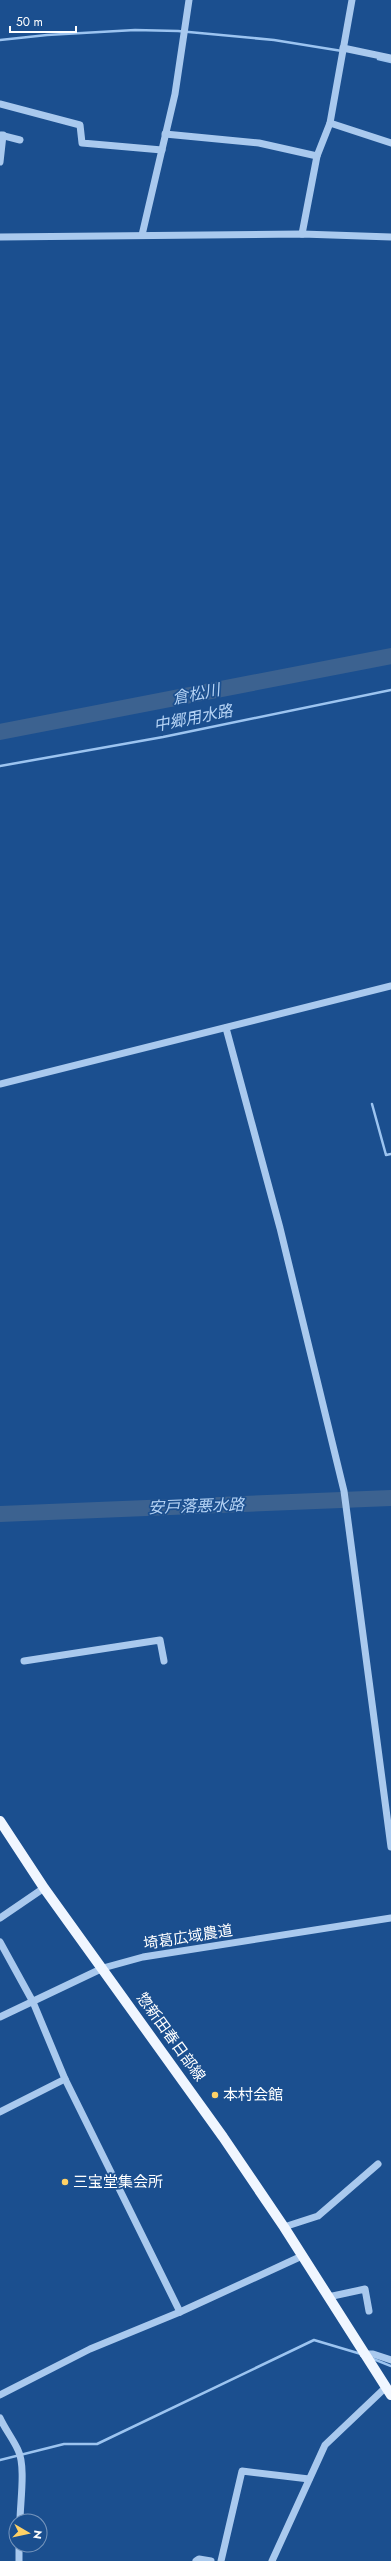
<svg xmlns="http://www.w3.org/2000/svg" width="391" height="2561" viewBox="0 0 391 2561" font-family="Jost,'Noto Sans JP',sans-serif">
	<rect width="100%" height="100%" fill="#1b4f8f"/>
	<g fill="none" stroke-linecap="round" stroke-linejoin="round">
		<g stroke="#9cc4f0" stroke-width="2.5">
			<polyline points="0,40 47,35 135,30 178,31 274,40 342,51"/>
			<polyline points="378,59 391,62"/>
			<polyline points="0,766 163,737 391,690"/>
			<polyline points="372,1104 386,1155 391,1154"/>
			<polyline points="371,2358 391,2366"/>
			<polyline points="0,2460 64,2444 97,2444 314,2340 361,2354"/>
		</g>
		<g stroke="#3c6290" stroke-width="16">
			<polyline points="0,732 391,656"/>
			<polyline points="0,1514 391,1498"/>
		</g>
		<g stroke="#a9c9ee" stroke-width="7">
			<polyline points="343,48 391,58"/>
			<polyline points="0,104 80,125 82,143 162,150"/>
			<polyline points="330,123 391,143"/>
			<polyline points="165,134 259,143 317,156"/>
			<polyline points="0,135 20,140"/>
			<polyline points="0,162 3,135"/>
			<polyline points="302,234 317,156 330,123 352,0"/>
			<polyline points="142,235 175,94 189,0"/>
			<polyline points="0,237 302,234 391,237"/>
			<polyline points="226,1028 280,1228 344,1491 391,1847"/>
			<polyline points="0,1084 391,986"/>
			<polyline points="24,1661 160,1640 164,1661"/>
			<polyline points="0,1918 44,1888"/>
			<polyline points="0,1942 33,2002 65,2079 180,2312"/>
			<polyline points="0,2017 103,1968 143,1957 391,1918"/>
			<polyline points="0,2112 65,2079"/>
			<polyline points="284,2227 318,2216 378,2164"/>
			<polyline points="328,2297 365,2289 369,2311"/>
			<polyline points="363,2354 373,2354 391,2360"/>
			<polyline points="0,2395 90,2349 180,2312 302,2256"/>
			<path d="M 0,2418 C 5,2429 13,2439 18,2450 C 26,2466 20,2503 20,2521"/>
			<polyline points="19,2561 19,2545"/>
			<polyline points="196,2561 199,2559 211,2561"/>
			<polyline points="221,2561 242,2471 309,2479"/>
			<polyline points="272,2561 325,2445 385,2388"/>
		</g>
		<polyline stroke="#f0f6ff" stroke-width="10" points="0,1821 44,1888 223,2137 284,2227 391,2395"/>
	</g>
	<g fill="#ffd166" stroke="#1b4f8f" stroke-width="1.5">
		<circle cx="215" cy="2095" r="4"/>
		<circle cx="65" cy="2182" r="4"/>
	</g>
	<g text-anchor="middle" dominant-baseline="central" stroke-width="3.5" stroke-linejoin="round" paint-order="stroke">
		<g font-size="15" fill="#fff" stroke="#1b4f8f">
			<text transform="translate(188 1937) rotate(-9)">埼葛広域農道</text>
			<text transform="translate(171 2037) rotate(54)">惣新田春日部線</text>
		</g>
		<g font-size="15" fill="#fff" stroke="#1b4f8f" text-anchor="start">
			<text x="223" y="2095">本村会館</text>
			<text x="73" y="2182">三宝堂集会所</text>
		</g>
		<g font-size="16" font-style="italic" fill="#b5d3f5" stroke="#1b4f8f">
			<text transform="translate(196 694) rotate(-11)">倉松川</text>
			<text transform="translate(193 718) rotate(-11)">中郷用水路</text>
			<text transform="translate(196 1506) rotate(-2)">安戸落悪水路</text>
		</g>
	</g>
	<g transform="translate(28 2533) rotate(99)"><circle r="19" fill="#1b4f8f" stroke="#7695bc"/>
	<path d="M0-3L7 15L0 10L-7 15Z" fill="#ffd166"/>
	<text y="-6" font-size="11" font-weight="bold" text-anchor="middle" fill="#ffffff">N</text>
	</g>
	<path d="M10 26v6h66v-6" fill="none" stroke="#ffffff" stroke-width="2"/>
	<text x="16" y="26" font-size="12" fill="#ffffff" stroke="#1b4f8f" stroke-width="3" paint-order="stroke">50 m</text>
</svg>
